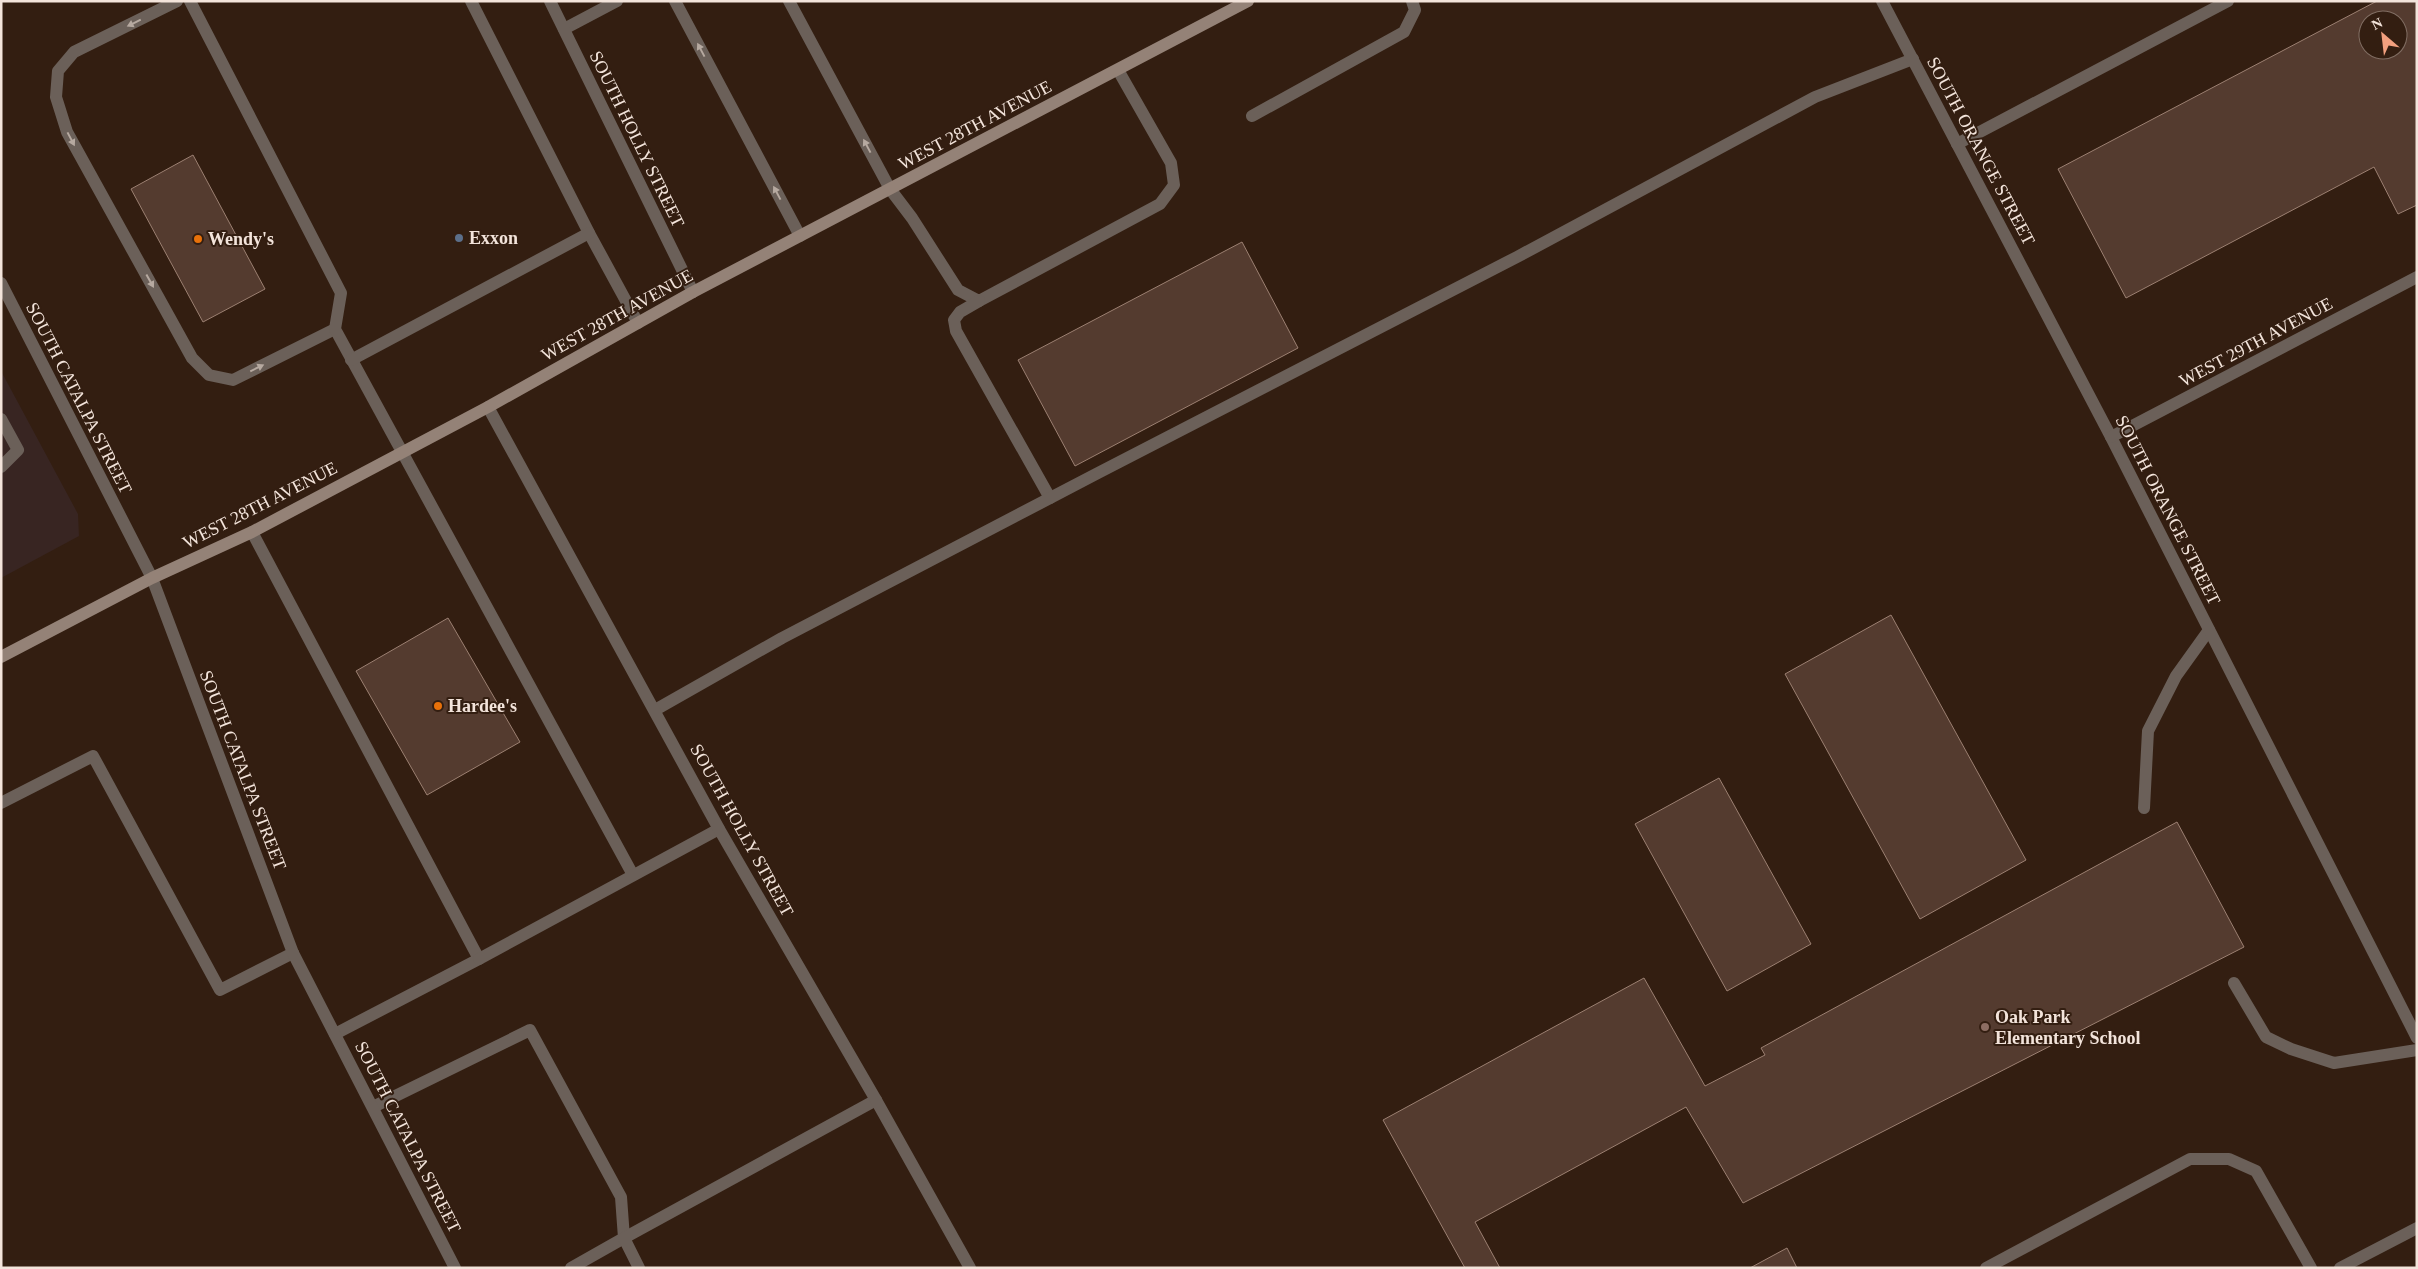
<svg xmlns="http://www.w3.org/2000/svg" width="2418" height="1269" viewBox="0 0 2418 1269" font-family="'Times New Roman',serif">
	<rect width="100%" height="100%" fill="#331e11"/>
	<polygon fill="#382522" points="1,371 78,514 79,536 1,578"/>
	<g fill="#543b2f" stroke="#9c8072" fill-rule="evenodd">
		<path d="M 2377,1 L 2417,1 L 2417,205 L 2398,214 L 2374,167 L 2126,298 L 2058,169 ZM 2368,20 L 2398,20 L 2398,50 L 2368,50 Z"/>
		<polygon points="193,155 265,289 203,322 131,189"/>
		<polygon points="1242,242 1298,348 1075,466 1018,360"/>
		<polygon points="1891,615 2026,860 1920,919 1785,674"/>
		<polygon points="448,618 520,742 427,795 356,671"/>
		<polygon points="1719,778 1811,944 1727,991 1635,824"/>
		<polygon points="2177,822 2244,947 1743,1203 1686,1107 1475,1222 1500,1268 1465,1268 1383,1120 1644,978 1705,1086 1765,1055 1761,1048"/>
		<polygon points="1787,1248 1797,1268 1750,1268"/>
	</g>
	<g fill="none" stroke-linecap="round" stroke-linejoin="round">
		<g stroke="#6b6059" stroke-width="12">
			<polyline points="177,1 74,52 58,71 56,97 67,132 192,358 209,375 233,380 335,329"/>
			<polyline points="190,1 341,293 335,329 633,875"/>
			<polyline points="471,1 589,233 638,323"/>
			<polyline points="675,1 800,236"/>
			<polyline points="789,1 890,189 912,218 958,290 979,301 1160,204 1174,185 1171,163 1118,70"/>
			<polyline points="564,29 617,1"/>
			<polyline points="1252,116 1404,32 1415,10 1412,1"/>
			<polyline points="1957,144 2228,1"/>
			<polyline points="979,301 960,312 954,320 956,331 1050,498"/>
			<polyline points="351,360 589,233"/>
			<polyline points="1,419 18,450 1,467"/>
			<polyline points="252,532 479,959 335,1034"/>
			<polyline points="655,710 782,638 1098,473 1517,257 1815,97 1913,59"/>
			<polyline points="1,803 93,756 220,990 293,953"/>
			<polyline points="2144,808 2148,731 2176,676 2209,630"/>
			<polyline points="479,959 719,829"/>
			<polyline points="2234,983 2266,1037 2291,1049 2334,1063 2417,1050"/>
			<polyline points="373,1107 530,1030 621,1197 624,1238 571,1268"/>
			<polyline points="639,1268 624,1238 876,1100"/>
			<polyline points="1986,1268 2190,1159 2229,1159 2256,1171 2311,1268"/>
		</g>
		<g stroke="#6b6059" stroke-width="12">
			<polyline points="550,1 693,292"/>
			<polyline points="1882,1 2111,437 2417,1038"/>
			<polyline points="1,283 152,578"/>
			<polyline points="488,407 719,829 876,1100 970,1268"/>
			<polyline points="2111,437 2417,277"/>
			<polyline points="2340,1268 2417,1228"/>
		</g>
		<polyline stroke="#6b6059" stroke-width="12" points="152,578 293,953 455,1268"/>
		<polyline stroke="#948277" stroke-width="12" points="1,657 152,578 252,532 488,407 693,292 1248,1"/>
	</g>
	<defs><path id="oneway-solid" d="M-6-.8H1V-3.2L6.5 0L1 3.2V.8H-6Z" transform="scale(1.25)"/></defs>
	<g fill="#b6a9a0">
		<use href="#oneway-solid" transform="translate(134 23) rotate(154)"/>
		<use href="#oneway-solid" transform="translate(701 50) rotate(-118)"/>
		<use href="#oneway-solid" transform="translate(71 139) rotate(62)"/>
		<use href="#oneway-solid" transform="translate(867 146) rotate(-118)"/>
		<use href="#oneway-solid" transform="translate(777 193) rotate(-118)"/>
		<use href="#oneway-solid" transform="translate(150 281) rotate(61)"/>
		<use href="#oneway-solid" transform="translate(257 368) rotate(-26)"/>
	</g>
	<circle fill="#5c6f8a" stroke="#331e11" stroke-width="2" cx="459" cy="238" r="5"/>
	<g fill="#e8710a" stroke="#331e11" stroke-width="2">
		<circle cx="198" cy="239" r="5"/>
		<circle cx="438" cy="706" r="5"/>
	</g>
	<circle fill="#8d6e63" stroke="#331e11" stroke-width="2" cx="1985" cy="1027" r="5"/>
	<g text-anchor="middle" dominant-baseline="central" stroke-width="4" stroke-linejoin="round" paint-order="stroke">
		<g font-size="18" fill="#f3e4db" stroke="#331e11">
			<text transform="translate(975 125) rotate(-28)">WEST 28TH AVENUE</text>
			<text transform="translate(637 139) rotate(64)">SOUTH HOLLY STREET</text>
			<text transform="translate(1981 151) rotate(62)">SOUTH ORANGE STREET</text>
			<text transform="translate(617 315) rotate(-29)">WEST 28TH AVENUE</text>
			<text transform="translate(2256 342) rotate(-28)">WEST 29TH AVENUE</text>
			<text transform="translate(79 398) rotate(63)">SOUTH CATALPA STREET</text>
			<text transform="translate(260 505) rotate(-27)">WEST 28TH AVENUE</text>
			<text transform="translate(2168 510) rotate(63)">SOUTH ORANGE STREET</text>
			<text transform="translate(243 770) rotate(69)">SOUTH CATALPA STREET</text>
			<text transform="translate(742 830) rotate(61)">SOUTH HOLLY STREET</text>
			<text transform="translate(408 1137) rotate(63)">SOUTH CATALPA STREET</text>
		</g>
		<g font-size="18" font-weight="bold" fill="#f3e4db" stroke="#331e11" text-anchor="start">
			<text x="469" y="238">Exxon</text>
			<text x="208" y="239">Wendy's</text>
			<text x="448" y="706">Hardee's</text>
			<text x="1995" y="1017">Oak Park<tspan x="1995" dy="21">Elementary School</tspan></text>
		</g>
	</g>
	<rect width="2418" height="1269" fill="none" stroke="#f3e4db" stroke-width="5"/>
	<g transform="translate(2383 35) rotate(332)"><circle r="24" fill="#331e11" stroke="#806d62"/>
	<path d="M0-4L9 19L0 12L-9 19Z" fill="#f2a07f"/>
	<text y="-8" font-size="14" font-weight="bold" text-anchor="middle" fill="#f3e4db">N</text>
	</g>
</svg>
